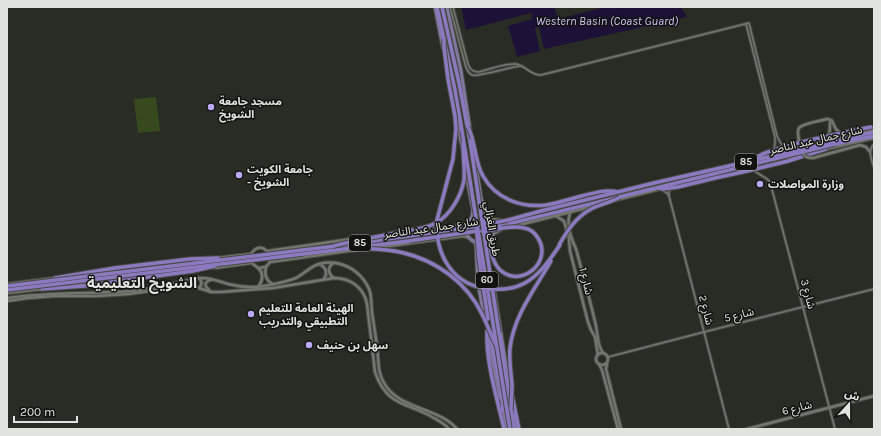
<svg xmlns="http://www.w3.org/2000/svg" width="881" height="436" viewBox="0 0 881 436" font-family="Karla,'Noto Sans Arabic',sans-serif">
	<rect width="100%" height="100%" fill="#292c25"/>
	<polygon fill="#37491f" points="156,97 160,131 138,133 134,99"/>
	<polygon fill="#1e1137" points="461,7 554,7 558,19 605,7 681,7 687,17 544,49 539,27 535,28 540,51 517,57 508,26 532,19 531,13 466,30"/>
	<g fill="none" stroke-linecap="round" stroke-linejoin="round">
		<defs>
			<g id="street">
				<path d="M 450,7 L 465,64 C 466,68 468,73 472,75 C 478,77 511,67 520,66"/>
				<path d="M 453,7 L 468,64 C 470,70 473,72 479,72 C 489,69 506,63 516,64 C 525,65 531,76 541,75 L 749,23 L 777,136 L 780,142 L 786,150"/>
				<polyline points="746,24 775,137 775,143 774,150"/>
				<path d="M 874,144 C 867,151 872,160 874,168"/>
				<polyline points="753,170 767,179 770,182 835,429"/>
				<polyline points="662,190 667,193 669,196 729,429"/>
				<polyline points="669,196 669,192 671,188"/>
				<polyline points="608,357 704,332 874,289"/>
			</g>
			<g id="secondary">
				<path d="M 827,119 C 835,120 832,124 836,129 C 837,130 840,133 841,133"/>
				<path d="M 828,136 C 832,130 828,126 831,120"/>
				<polyline points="826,149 874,138"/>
				<polyline points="760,157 826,140 874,130"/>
				<polyline points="813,158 860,145 866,147 870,152"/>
				<polyline points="744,161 755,158"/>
				<polyline points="670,186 805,154"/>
				<polyline points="613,195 660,183"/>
				<polyline points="616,200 660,189"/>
				<path d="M 570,213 C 566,225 571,238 576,249 C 583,275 590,300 596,326 C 598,335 597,345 603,353"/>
				<polyline points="556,216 564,221 569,239 570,251 588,322 591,330 595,337 598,355"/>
				<polyline points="490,219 500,220"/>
				<polyline points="515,226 594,206"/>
				<polyline points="420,230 461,225 468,222"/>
				<polyline points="493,234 501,230"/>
				<polyline points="375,248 463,236 470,238"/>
				<polyline points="268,251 365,237"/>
				<path d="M 250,256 C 262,232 284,268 258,268"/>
				<polyline points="217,258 251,254"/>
				<path d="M 251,262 C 254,266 257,266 259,269 C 264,274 262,281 259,286"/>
				<polyline points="270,262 362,249"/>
				<path d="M 333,263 C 327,268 328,274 334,278"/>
				<path d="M 319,264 C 326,267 328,273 324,279"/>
				<path d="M 266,267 C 264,274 266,281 273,284"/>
				<polyline points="214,268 251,263"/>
				<polyline points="98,272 199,260"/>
				<path d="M 199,278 C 202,281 203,284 199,288"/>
				<polyline points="7,284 56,278"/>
				<polyline points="73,285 122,279"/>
				<path d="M 210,291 C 204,285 203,283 212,279"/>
				<polyline points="7,293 42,289"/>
				<path d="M 7,298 C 49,292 91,294 133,291 C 146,289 160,287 172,284 C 181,282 190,279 199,278 C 209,277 218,281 228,284 C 240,287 252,288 264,286 C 275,284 286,282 296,278 C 302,275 307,270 314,266 C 327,259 345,263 356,272 C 361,276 366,282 369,289 C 372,296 371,305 372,312 C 374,327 377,342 378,357 C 379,367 378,372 383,381 C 397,410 437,406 457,429"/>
				<path d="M 7,301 L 28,298 L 54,296 L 96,296 L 129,294 L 184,286 L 196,287 L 211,292 L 221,292 L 273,288 L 334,278 C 351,278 364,288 367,304 L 375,372 C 387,407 407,402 434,418 C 439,421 445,424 449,429"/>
				<circle cx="602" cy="359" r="6"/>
				<polyline points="607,363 606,369 621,429"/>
				<polyline points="599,364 602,370 618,429"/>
				<polyline points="747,429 874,396"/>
			</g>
			<g id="primary">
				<polyline points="435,7 443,48"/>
				<polyline points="447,7 461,71 470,129"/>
				<polyline points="457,119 462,147"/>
				<polyline points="474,152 481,198 487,217"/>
				<polyline points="465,168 473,210 472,218"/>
				<circle cx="480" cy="229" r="14"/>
				<polyline points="472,240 475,242 476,245 478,283 484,316"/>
				<polyline points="492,277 508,378"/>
				<polyline points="488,339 500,398"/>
				<polyline points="503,409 507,429"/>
				<polyline points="514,415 517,429"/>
			</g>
			<g id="highway">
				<polyline points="437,7 455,90 462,131"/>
				<polyline points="442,7 459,83 470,141"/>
				<polyline points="836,141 874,132"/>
				<polyline points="835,144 874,136"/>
				<polyline points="788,161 826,149"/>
				<polyline points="508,220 541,211"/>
				<polyline points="500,226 656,188"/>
				<polyline points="344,245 409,236"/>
				<polyline points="303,250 336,246"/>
				<polyline points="303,254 409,241"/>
				<polyline points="55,278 115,268"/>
				<polyline points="42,289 84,286"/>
				<path d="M 487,331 C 486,364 497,397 504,429"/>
				<polyline points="499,333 514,429"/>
				<polyline points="490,334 501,389 503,411"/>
				<polyline points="508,376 511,389"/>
				<polyline points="512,395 519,429"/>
			</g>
		</defs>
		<use href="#street" stroke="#474a44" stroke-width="3.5"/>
		<use href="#secondary" stroke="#474a44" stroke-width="4.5"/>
		<use href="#primary" stroke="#474a44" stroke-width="5"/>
		<use href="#highway" stroke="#474a44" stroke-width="5.5"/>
		<use href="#street" stroke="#72766e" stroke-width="1.5"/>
		<use href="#secondary" stroke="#72766e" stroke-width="2.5"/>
		<use href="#primary" stroke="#82789f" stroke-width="3"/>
		<use href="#highway" stroke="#8c79bf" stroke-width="3.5"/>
		<defs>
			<path id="secondary-bridge" d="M 813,158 C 810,158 806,158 804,155 C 801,151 796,132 799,128 C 803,123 820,121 827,119"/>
			<g id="highway-bridge">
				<path d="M 444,39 L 444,47 L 448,79 L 455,116 L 456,129 L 453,159 L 437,220 C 435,254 452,286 490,289 C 502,290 514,289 525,283 C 541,274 550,259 560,245"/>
				<path d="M 468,127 C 476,142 474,161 483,176 C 496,199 521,208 546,205 C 558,203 570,199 582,196 C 594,193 605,189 618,192"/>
				<polyline points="462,131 510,429"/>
				<polyline points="470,141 499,333"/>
				<path d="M 752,161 C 760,153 772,151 783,147 C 812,139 842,133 871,127"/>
				<polyline points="656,188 835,144"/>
				<polyline points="658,188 663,189 678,187 715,178 747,171 788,161"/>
				<polyline points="541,211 654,183 751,161 836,141"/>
				<polyline points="476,222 479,258 488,319"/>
				<polyline points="484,225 508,220"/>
				<polyline points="491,228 500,226"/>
				<path d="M 482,231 C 484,232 485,231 487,231 C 499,229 512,225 524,228 C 530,229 535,233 538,238 C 553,262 521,289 500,270 C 491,261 490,245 487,232 C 486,227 486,222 482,218"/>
				<polyline points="409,236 478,226"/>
				<polyline points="409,241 477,231"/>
				<path d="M 559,245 C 567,231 576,217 591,209 C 601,204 610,203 620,197"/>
				<path d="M 334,246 C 355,240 378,237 400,232 C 412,230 425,229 436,223 C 450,215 461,197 464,180 C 465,168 463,156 463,143"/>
				<path d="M 358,248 C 373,249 389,249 404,253 C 437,261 467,283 482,314 C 487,324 491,335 496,345"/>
				<polyline points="115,268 190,259 218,258"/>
				<polyline points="7,286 303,250"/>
				<polyline points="84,286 193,271 215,266"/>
				<polyline points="7,290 303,254"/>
				<path d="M 511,410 C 511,402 512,393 512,385 C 511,373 509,361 510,348 C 514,315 535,289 551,261"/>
			</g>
		</defs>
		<use href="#secondary-bridge" stroke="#474a44" stroke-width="4.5" stroke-linecap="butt"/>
		<use href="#highway-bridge" stroke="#474a44" stroke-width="5.5" stroke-linecap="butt"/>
		<use href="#secondary-bridge" stroke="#72766e" stroke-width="2.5"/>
		<use href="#highway-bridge" stroke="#8c79bf" stroke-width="3.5"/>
	</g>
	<g fill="#bda9f5" stroke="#121311" stroke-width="1.5">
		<circle cx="211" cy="107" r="4"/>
		<circle cx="239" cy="175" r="4"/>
		<circle cx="760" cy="184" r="4"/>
		<circle cx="251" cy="314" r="4"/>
		<circle cx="309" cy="345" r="4"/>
	</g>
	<g text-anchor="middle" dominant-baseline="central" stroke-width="3" stroke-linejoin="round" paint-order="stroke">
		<g fill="#121311" stroke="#a3a5a1" stroke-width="1">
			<rect x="735" y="154" width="22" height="16" rx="3"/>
			<rect x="349" y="235" width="22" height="16" rx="3"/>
			<rect x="476" y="272" width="22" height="16" rx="3"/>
		</g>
		<g font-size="10" font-weight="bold" fill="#e1e3df">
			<text x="746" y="162">85</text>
			<text x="360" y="243">85</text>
			<text x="487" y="280">60</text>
		</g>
		<g font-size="11" font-weight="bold" fill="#e1e3df" stroke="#121311" text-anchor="start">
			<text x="219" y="101">مسجد جامعة<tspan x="219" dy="13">الشويخ</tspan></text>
			<text x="247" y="169">جامعة الكويت<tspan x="247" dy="13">- الشويخ</tspan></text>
			<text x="768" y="184">وزارة المواصلات</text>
			<text x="259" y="308">الهيئة العامة للتعليم<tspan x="259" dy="13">التطبيقي والتدريب</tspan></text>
			<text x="317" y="345">سهل بن حنيف</text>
		</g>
		<g font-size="11" fill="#e1e3df" stroke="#121311">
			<text transform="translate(816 140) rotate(-13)">شارع جمال عبد الناصر</text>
			<text transform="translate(431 228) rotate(-8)">شارع جمال عبد الناصر</text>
			<text transform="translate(492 229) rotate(81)">طريق الغزالي</text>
			<text transform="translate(586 281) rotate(76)">شارع 1</text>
			<text transform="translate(808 294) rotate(75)">شارع 3</text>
			<text transform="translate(706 310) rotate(75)">شارع 2</text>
			<text transform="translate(739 315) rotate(-14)">شارع 5</text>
			<text transform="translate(797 408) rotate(-14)">شارع 6</text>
		</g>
		<g font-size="12" font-style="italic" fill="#d1c3fd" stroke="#121311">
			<text x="607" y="21">Western Basin (Coast Guard)</text>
		</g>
		<g font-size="15" font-weight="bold" fill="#e1e3df" stroke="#121311">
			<text x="142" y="283">الشويخ التعليمية</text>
		</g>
	</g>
	<rect width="881" height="436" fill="none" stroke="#e1e3df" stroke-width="16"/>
	<g transform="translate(849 404) rotate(21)" stroke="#121311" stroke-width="3" paint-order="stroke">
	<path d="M0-3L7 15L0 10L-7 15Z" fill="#e1e3df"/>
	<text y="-6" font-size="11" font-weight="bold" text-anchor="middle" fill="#e1e3df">ش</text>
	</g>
	<path d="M14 416v6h63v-6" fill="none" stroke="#e1e3df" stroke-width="2"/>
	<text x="20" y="416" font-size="12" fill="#e1e3df" stroke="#121311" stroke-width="3" paint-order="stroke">200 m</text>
</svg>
